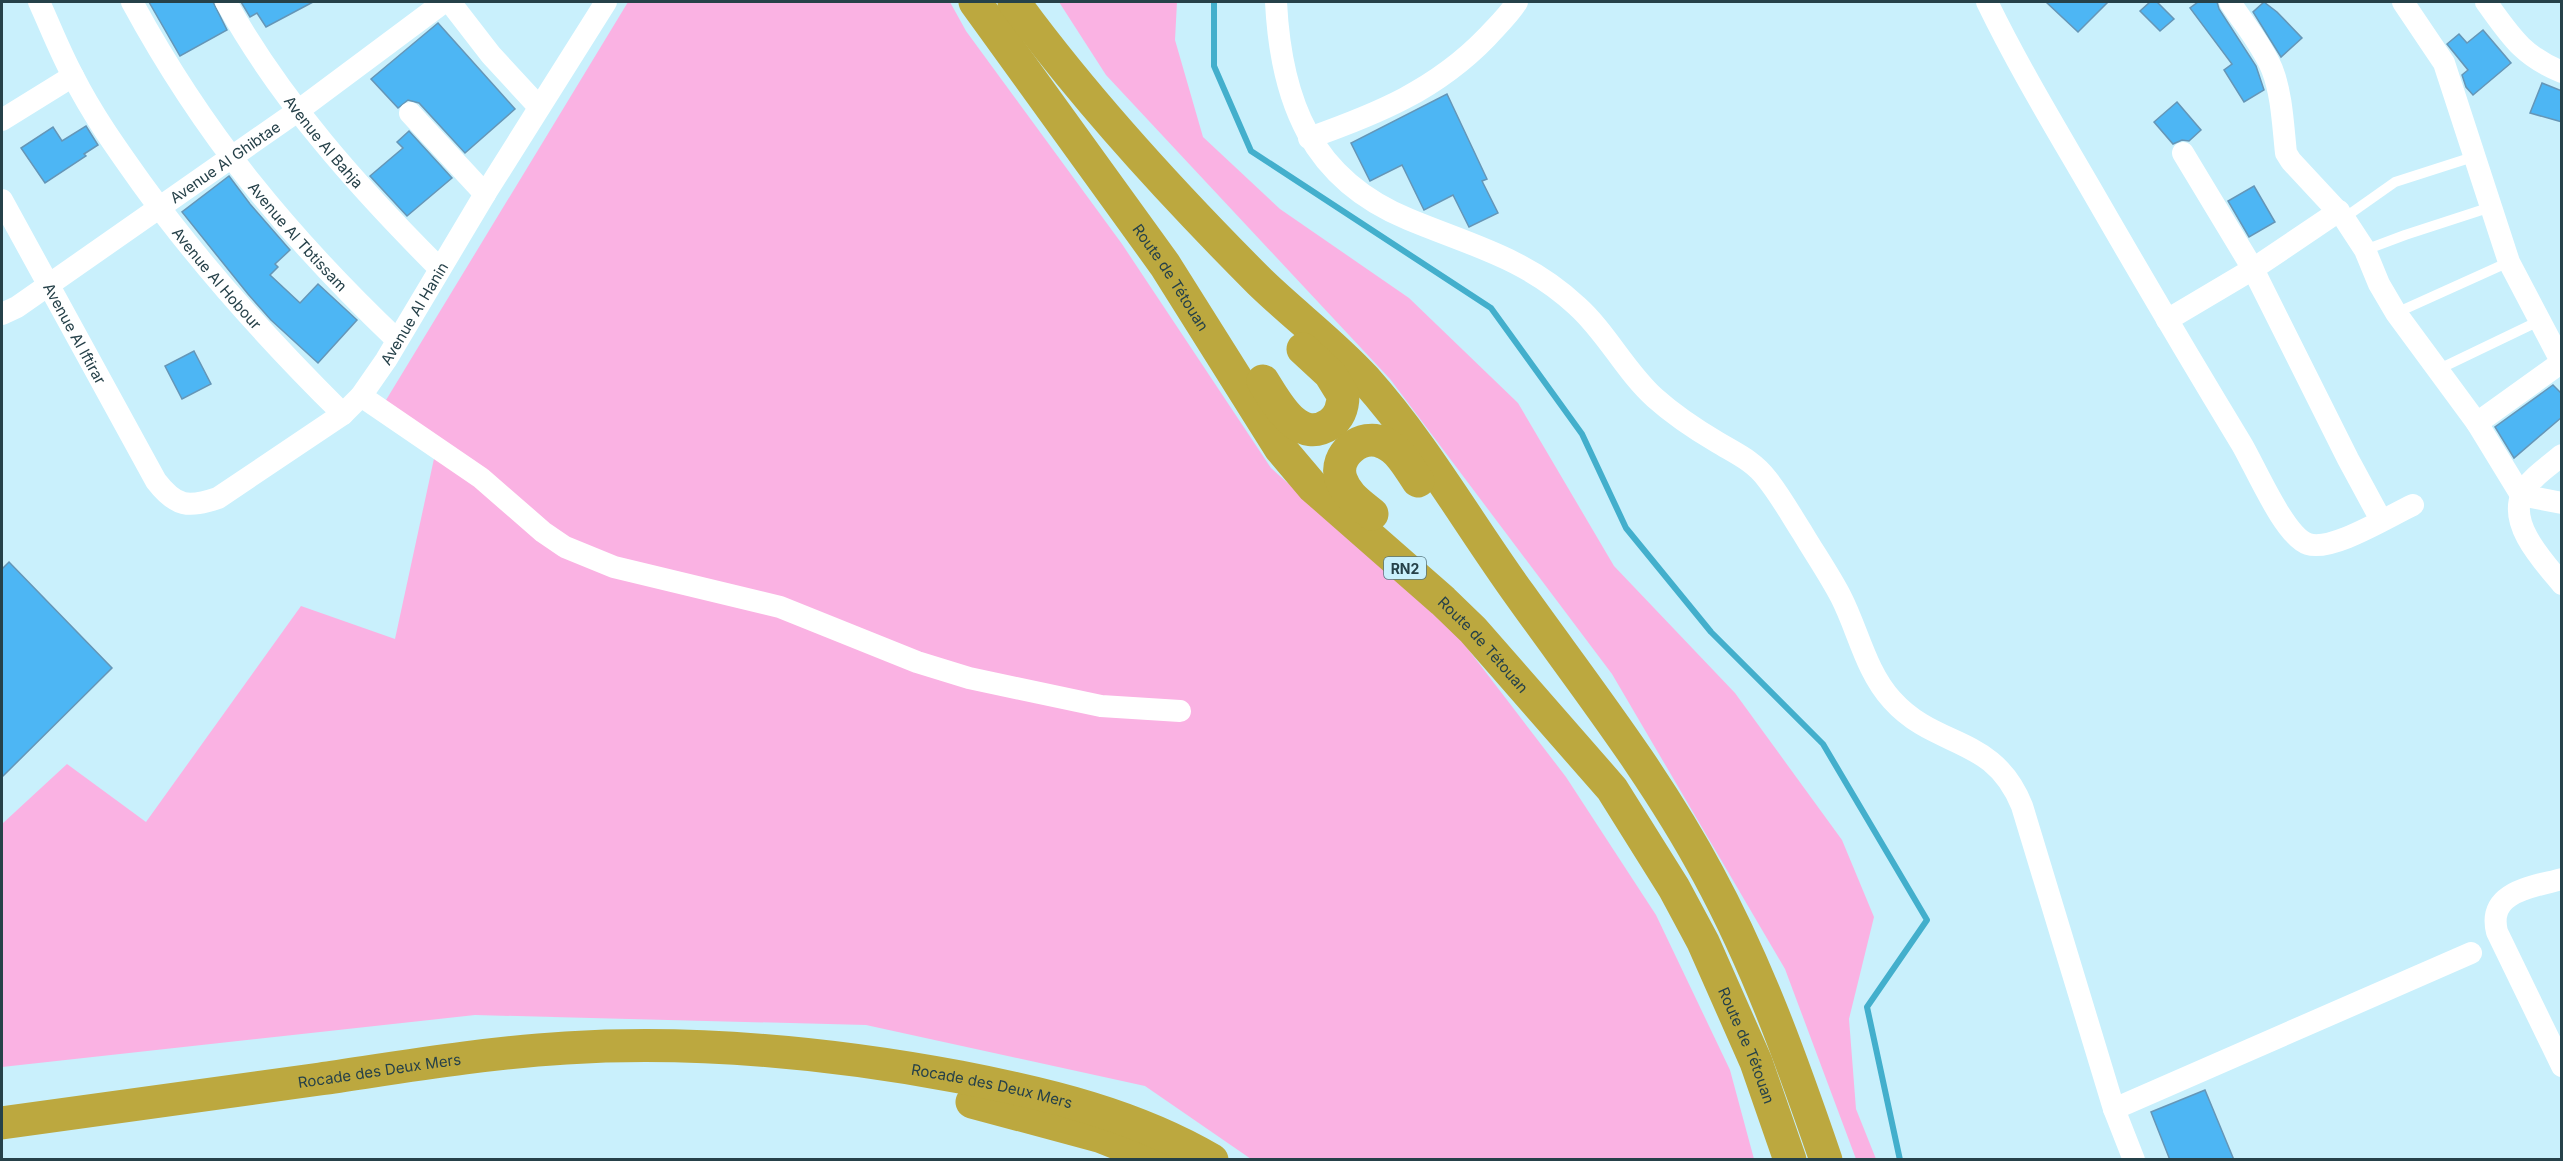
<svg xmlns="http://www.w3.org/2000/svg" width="2563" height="1161" viewBox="0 0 2563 1161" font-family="Inter,sans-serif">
	<rect width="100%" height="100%" fill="#c9f0fc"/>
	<g fill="#fab2e3">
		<polygon points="628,2 950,2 966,31 1122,244 1271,468 1458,636 1566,777 1656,915 1730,1070 1754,1159 1251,1159 1145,1086 866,1025 475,1015 2,1067 2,824 67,764 146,822 301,606 395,639 435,454 383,405"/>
		<polygon points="1059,2 1177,2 1175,40 1203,137 1280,209 1409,298 1518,403 1614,566 1735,693 1842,840 1874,917 1849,1019 1856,1109 1876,1159 1856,1159 1785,969 1612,674 1390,379 1106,75"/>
	</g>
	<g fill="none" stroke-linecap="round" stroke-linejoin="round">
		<polyline stroke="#43afcc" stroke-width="6" points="1214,2 1214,66 1251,151 1491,308 1582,434 1626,528 1711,632 1823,744 1927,920 1867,1007 1900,1160"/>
	</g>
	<g fill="#4db6f4" stroke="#6596b7" stroke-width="1.5">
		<polygon points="149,2 213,2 227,30 180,56"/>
		<polygon points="241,2 313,2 266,27 257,13 250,17"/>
		<polygon points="2046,2 2108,2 2078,32"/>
		<polygon points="2150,2 2157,2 2174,19 2160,31 2140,11"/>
		<polygon points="2198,2 2217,2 2219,9 2256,66 2264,90 2244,102 2224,70 2232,64 2190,8"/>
		<polygon points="2264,2 2277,12 2302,38 2281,57 2253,12"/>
		<polygon points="438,23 515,109 465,153 419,103 408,100 398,108 371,79"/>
		<polygon points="2483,30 2511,63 2473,95 2466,87 2462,75 2468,70 2447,44 2459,34 2467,43"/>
		<polygon points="2542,83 2562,91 2562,122 2530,113"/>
		<polygon points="1447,94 1487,179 1482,181 1498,213 1469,227 1453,195 1424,210 1402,165 1370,181 1351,143"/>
		<polygon points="2177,102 2201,130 2189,141 2182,140 2173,144 2154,122"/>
		<polygon points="86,126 98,145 84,154 86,156 45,183 21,148 53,127 62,141"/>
		<polygon points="409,131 452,178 407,216 370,176 403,148 397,142"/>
		<polygon points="229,176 250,204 290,250 275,264 278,267 270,275 300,303 318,284 357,320 318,363 271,320 248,294 182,212"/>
		<polygon points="2254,186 2275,222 2249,237 2228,201"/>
		<polygon points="194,351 211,384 182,399 165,366"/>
		<polygon points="2553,385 2562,394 2562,417 2514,458 2495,427"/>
		<polygon points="9,562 112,668 2,777 2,569"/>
		<polygon points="2205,1090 2234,1160 2170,1160 2151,1112"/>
	</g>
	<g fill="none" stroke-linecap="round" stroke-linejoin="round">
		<g stroke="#fff" stroke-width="10">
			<polyline points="2344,218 2395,182 2476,156"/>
			<polyline points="2365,250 2405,235 2491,207"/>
			<polyline points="2396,313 2509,262"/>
			<polyline points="2437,370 2539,321"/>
		</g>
		<g stroke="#fff" stroke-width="22">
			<path id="s1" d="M 39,2 C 50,26 60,52 73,76 C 92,114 117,149 142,184 C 202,267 270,342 343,414"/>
			<path id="s2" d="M 132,2 C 204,135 288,236 397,340"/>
			<path id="s3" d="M 226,2 C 281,101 359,188 439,268"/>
			<polyline points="450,2 491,55 539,107"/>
			<path d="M 1276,2 C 1281,101 1311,179 1408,219 C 1470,245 1526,258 1577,306 C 1607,333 1625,371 1655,398 C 1674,415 1695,429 1717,442 C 1735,453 1754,461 1767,479 C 1780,495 1791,515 1802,532 C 1815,554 1829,574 1841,597 C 1858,630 1866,672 1892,700 C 1937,750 1993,734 2022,806 L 2114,1109 L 2134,1160"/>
			<path d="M 1987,2 C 2018,66 2055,127 2091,189 C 2140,274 2190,359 2241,443 C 2255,466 2284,536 2308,544 C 2332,552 2389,516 2413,505"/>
			<path d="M 2230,2 C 2244,24 2262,45 2272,69 C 2282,94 2283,126 2286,153 L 2291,161 L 2344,218 L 2365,250 L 2379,284 L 2396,313 L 2477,423 L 2521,495 L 2562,503"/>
			<polyline points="2403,2 2444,63 2509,262 2562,363"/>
			<path d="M 2486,2 C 2510,35 2522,56 2562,72"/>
			<polyline points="410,113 485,194"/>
			<polyline points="2,120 73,76"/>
			<path d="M 1309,138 C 1377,114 1436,90 1487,37 C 1497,26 1509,15 1517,2"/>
			<polyline points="2183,153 2253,269 2348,459 2381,520"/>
			<path id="s4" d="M 2,200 L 156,481 C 176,507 188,508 218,498 L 343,414 L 361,396 L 386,360 L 485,194 L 606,2"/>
			<path id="s5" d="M 2,314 L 17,307 L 299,110 L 444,2"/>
			<polyline points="2167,320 2253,269 2339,211"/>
			<polyline points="361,396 481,478 543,532 565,547 614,567 780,607 917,662 969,678 1101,706 1180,711"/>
			<polyline points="2477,423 2562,362"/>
			<path d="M 2562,455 C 2549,466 2529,479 2522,494 C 2508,525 2544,562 2562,584"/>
			<path d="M 2562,879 C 2533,887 2487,891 2497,932 L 2562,1066"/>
			<polyline points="2114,1109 2471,953"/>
		</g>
		<g stroke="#bca83f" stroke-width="33">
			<path id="s6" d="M 975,2 L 1165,265 L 1280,448 L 1313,487 L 1443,601 L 1473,630 L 1612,789 L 1674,888 L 1703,942 L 1756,1062 L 1790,1160"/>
			<path d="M 1014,2 C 1087,102 1172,194 1260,282 C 1294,315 1333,344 1365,379 C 1424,445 1468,523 1520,595 C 1585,686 1655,775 1708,874 C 1758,966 1792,1061 1826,1160"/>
			<path d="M 1263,381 C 1277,403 1298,445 1330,424 C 1340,417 1343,407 1343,395 L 1330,374 L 1303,349"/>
			<path d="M 1372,514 C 1360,504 1346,495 1341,479 C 1333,455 1362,432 1384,443 C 1400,450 1409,468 1418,481"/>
			<polyline points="972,1102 1099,1136 1160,1160"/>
			<path id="s7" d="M 2,1123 C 108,1109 214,1094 320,1079 C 402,1067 484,1053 566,1048 C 697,1040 832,1053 960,1077 C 1048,1094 1135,1115 1212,1160"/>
		</g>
	</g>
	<g text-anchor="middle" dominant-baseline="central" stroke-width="5" stroke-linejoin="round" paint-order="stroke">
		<rect fill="#c9f0fc" stroke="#57767f" stroke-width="1.5" x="1384" y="557" width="42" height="22" rx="4.5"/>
		<g font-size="14" font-weight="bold" fill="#264149">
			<text x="1405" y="568">RN2</text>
		</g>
		<g font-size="15" fill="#264149" stroke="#c9f0fc">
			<text stroke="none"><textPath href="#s3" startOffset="171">Avenue Al Bahja</textPath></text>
			<text stroke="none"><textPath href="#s5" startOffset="270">Avenue Al Ghibtae</textPath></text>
			<text stroke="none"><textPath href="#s2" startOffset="288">Avenue Al Tbtissam</textPath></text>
			<text stroke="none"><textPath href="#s6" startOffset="338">Route de Tétouan</textPath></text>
			<text stroke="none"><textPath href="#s1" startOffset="330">Avenue Al Hobour</textPath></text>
			<text stroke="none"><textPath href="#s4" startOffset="666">Avenue Al Hanin</textPath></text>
			<text stroke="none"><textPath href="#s4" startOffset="152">Avenue Al Iftirar</textPath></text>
			<text stroke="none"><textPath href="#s6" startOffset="824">Route de Tétouan</textPath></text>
			<text stroke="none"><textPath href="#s6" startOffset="1308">Route de Tétouan</textPath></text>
			<text stroke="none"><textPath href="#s7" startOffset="381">Rocade des Deux Mers</textPath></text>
			<text stroke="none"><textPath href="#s7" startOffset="998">Rocade des Deux Mers</textPath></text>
		</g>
	</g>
	<rect width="2563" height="1161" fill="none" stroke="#264149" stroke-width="6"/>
</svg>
